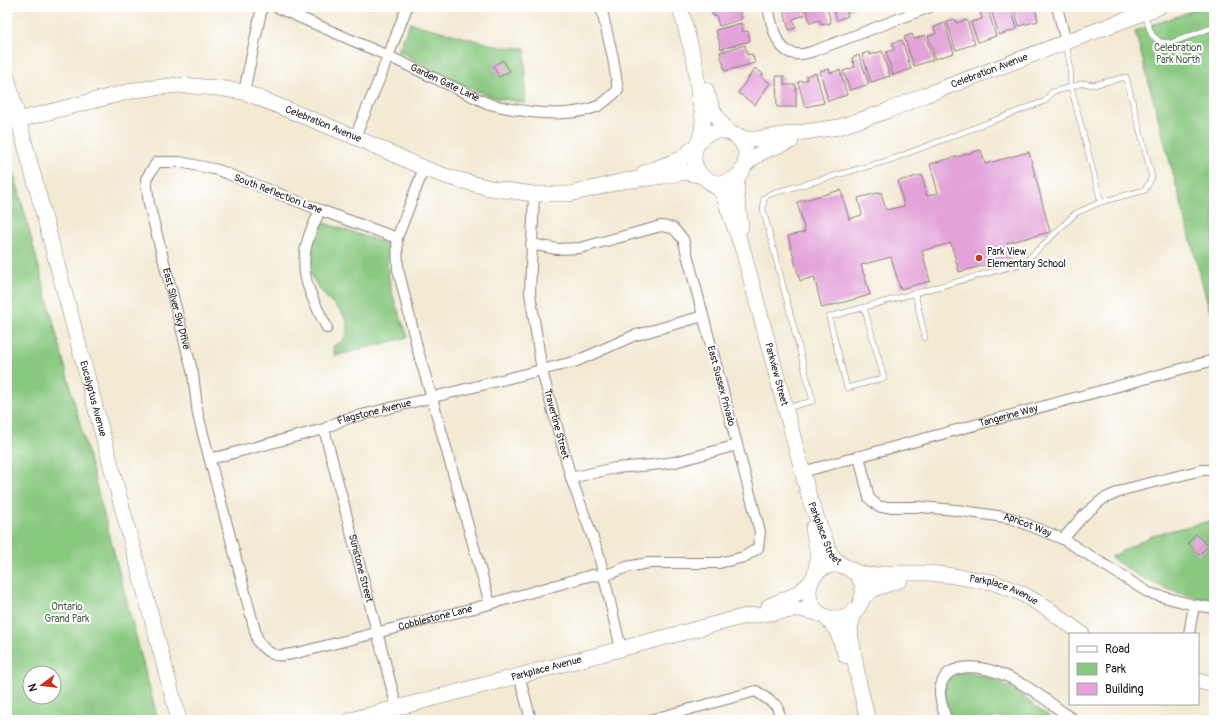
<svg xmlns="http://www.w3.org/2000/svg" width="1221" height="727" viewBox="0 0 1221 727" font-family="Pangolin,sans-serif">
	<rect width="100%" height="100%" fill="#fff"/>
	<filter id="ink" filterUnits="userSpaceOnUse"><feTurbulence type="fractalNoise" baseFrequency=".025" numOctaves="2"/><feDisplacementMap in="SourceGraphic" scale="8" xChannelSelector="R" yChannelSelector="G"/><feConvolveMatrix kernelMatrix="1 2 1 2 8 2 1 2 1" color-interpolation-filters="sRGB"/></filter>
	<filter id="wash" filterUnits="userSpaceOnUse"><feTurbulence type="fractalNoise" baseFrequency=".012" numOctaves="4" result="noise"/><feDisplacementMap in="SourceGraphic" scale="16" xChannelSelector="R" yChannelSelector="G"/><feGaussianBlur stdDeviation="0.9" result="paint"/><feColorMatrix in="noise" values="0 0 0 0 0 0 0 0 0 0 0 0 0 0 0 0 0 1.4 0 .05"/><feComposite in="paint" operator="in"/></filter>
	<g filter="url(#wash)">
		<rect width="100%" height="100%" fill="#f3ead4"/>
		<g fill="#88c87f" stroke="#52724e" fill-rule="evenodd">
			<polygon points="1203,7 1214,7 1214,311 1210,312 1135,31"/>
			<polygon points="410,23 501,47 525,48 525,103 492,97 465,86 398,51"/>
			<path d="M 7,146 L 158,720 L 7,720 ZM 30,673 L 54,673 L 54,697 L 30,697 Z"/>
			<path d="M 324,223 L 388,244 C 388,254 387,264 388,273 C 391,295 400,316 408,337 L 335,356 L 333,346 C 346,341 352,330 344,316 C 342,312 337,308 334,305 C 323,294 307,277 309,260 C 310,247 318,234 324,223 Z"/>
			<path d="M 1214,520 L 1214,558 L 1210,571 L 1214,572 L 1214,601 C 1173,594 1143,582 1111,557 L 1153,535 Z"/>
			<path d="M 966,672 L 994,679 L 1004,684 L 1018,692 L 1036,707 L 1054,720 L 1002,720 L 1000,717 L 988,720 L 951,720 L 944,692 L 944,683 C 951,676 956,673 966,672 Z"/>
		</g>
		<g id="blocks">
			<g fill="#e3a3d9">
				<polygon points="715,7 742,7 743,10 739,10 742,19 719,26 716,15 713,16 711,8"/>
				<polygon points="783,7 803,7 805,15 793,19 796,28 789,30"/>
				<polygon points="806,7 827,7 831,23 821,25 820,20 810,23"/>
				<polygon points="833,7 854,7 854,9 847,12 848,16 837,20"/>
				<polygon points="987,7 996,36 978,42 971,22 982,19 979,9"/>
				<polygon points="990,7 1000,7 1001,9 1011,7 1017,29 999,35"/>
				<polygon points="1014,7 1035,7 1038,21 1019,26"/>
				<polygon points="955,19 956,23 967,20 975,44 956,50 947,22"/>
				<polygon points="741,23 743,32 748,31 750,41 721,49 716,30"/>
				<polygon points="945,23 954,53 935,59 928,36 936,34 934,27"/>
				<polygon points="912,34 914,39 925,35 933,60 914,66 904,37"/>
				<polygon points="902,40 911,69 893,75 886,52 894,50 892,43"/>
				<polygon points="745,45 747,55 752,54 755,63 725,71 720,52"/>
				<polygon points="882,51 890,76 871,82 862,54 869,52 870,55"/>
				<polygon points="859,55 869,84 850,90 843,71 855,67 852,58"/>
				<polygon points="503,60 510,71 499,77 493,66"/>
				<polygon points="755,68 763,74 761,77 770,83 755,105 738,93"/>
				<polygon points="829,69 830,73 840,70 847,95 828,101 820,71"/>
				<polygon points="816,73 824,103 805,107 798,82 807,80 806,76"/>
				<polygon points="776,76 784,76 784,85 796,85 796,107 777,107"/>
				<polygon points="981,150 985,164 1029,152 1050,232 1007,243 1011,258 959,272 951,243 922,251 930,281 900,289 891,257 861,265 870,295 822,308 814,277 800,281 788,236 805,232 797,202 841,190 849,219 862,215 858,198 881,192 886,210 904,206 898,181 922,175 927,196 938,193 930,164"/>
				<polygon points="1196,534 1208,546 1199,555 1188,543"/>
			</g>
		</g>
	</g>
	<g filter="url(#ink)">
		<use href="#blocks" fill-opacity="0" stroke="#888378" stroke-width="1"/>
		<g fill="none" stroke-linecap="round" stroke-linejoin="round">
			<defs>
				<g id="lane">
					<polyline points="1144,14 1152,35 1160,42 1171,43 1214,27"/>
					<polyline points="915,293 925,338"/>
					<polyline points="864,307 884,378 847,388 829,317 1024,263 1076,213 1101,202"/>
					<polyline points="786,408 813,401 763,209 764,198 770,194 890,160 1045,101 1052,92 1071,87 1101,202 1145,190 1152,177 1126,77 1093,85 1083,83 1071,87 1070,64 1066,43"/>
				</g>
				<g id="street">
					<path id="s1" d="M 276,7 L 388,56 L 489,104 C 522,112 563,119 596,107 C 604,104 612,95 618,90 L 613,58 L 601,7"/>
					<path d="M 768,7 C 772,25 776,57 802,54 C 806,54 810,52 814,51 L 930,7"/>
					<polyline points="1057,7 1066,42"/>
					<polyline points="244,92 262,7"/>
					<polyline points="355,137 381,75 407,7"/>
					<polyline points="424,168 397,238 398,269 418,351 432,398 490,604"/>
					<path id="s2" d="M 534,194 L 530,293 L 542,371 L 571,478 L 599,555 L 621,649"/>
					<path d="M 320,210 C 316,220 311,229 308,239 C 297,275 312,297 327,328"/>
					<path id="s3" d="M 397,238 L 320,210 L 218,170 L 180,162 L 157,162 L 146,179 L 149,204 L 193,374 L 198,415 L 258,642 C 272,658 277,657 297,653 L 490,604 L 592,575 L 604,576 L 627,567 L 648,563 L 719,563 L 744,557 L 758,548 L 760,532 L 683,239 L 673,228 L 661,226 L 580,248 L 557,249 L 531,244"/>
					<path id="s4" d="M 324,429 L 397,708"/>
					<path id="s5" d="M 859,456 L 869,498 L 879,507 L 920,507 L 956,510 L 1011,518 L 1063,539 L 1149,593 L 1194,605 L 1214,608"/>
					<path id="s6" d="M 209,458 L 218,457 L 324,429 L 342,420 L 577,361 L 633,336 L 703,316"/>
					<path id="s7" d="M 802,472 L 1214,360"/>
					<polyline points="571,478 615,468 652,465 675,462 737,445"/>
					<polyline points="1063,539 1084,515 1103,499 1126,489 1202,470 1214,470"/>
					<polyline points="1189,634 1194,605"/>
					<polyline points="519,675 531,720"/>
					<polyline points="650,720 756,691 777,706 781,720"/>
					<path d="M 946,720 C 944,711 939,700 940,690 C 941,683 944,676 950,672 C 973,660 1002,673 1022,684 C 1038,693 1053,705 1068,716 L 1075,720"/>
				</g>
				<g id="secondary">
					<polyline points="680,7 695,63 699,99 702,111 703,119 702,130 699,141"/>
					<path id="s8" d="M 7,77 L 179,720"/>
					<polyline points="706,90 712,108 717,117 728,132"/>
					<path id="s9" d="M 18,120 L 135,90 L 178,85 L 218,88 L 244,92 L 355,137 L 424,168 L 448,177 L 490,188 L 534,194 L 570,194 L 624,181 L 664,176 L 675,174 L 685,172 L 702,176"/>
					<circle cx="720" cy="157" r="26"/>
					<path id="s10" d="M 734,135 L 747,139 L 756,139 L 839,127 L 887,111 L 925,95 L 1159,7"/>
					<path d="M 745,165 C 760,150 772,148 791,141"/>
					<polyline points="644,173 681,159 696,146"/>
					<polyline points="738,176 736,190 741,227"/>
					<path id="s11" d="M 708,181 L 719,189 L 723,195 L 743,250 L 810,500 L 830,553 L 835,559 L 845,567"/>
					<polyline points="813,528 818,557 815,575"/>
					<circle cx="836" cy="592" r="27"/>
					<path id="s12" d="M 852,571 L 870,576 L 891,573 L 928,573 L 947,575 L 992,582 L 1021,593 L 1048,609 L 1082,634"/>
					<polyline points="861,599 874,589 900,580"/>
					<path d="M 769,606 C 788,597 795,598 811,582"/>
					<polyline points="854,611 850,629 851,637 859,684 868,720"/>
					<polyline points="826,617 837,631 846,656"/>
					<polyline points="1198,681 1214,685"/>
					<path id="s13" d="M 351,720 L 742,617 L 799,609 L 821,614"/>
				</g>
			</defs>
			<use href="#lane" stroke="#888378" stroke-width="6"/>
			<use href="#street" stroke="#888378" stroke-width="12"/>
			<use href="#secondary" stroke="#888378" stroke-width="16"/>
			<use href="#lane" stroke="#fff" stroke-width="5"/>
			<use href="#street" stroke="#fff" stroke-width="10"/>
			<use href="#secondary" stroke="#fff" stroke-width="15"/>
		</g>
	</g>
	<circle fill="#c8321e" stroke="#fff" stroke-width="1.5" cx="979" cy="258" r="4"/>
	<g text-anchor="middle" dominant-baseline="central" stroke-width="4" stroke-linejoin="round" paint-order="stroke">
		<g font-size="10" fill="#476144" stroke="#fff">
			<text x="1178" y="48">Celebration<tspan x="1178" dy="12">Park North</tspan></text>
			<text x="67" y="607">Ontario<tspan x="67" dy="12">Grand Park</tspan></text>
		</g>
		<g font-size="10" fill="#1c1c1c" stroke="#fff">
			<text stroke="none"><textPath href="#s10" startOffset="267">Celebration Avenue</textPath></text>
			<text stroke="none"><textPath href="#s1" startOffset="185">Garden Gate Lane</textPath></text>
			<text stroke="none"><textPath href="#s9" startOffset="316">Celebration Avenue</textPath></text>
			<text transform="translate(278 194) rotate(21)">South Reflection Lane</text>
			<text stroke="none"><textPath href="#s3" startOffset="407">East Silver Sky Drive</textPath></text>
			<text stroke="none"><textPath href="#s11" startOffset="208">Parkview Street</textPath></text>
			<text transform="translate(721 386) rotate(75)">East Sussex Privado</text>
			<text stroke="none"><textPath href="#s8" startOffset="333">Eucalyptus Avenue</textPath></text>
			<text stroke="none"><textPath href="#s6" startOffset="172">Flagstone Avenue</textPath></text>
			<text stroke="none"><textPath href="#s7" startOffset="214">Tangerine Way</textPath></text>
			<text stroke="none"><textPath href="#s2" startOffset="233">Travertine Street</textPath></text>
			<text stroke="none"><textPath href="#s5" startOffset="207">Apricot Way</textPath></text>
			<text stroke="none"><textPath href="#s11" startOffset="375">Parkplace Street</textPath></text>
			<text stroke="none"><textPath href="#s4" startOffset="144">Sunstone Street</textPath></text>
			<text stroke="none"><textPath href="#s12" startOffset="155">Parkplace Avenue</textPath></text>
			<text stroke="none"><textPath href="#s3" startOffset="937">Cobblestone Lane</textPath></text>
			<text stroke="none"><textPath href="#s13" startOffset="202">Parkplace Avenue</textPath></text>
		</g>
		<g font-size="10" fill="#1c1c1c" stroke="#fff" text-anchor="start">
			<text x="987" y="252">Park View<tspan x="987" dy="12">Elementary School</tspan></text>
		</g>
	</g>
	<rect width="1221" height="727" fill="none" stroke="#fff" stroke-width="24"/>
	<rect x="1069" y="633" width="130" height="72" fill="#ffffff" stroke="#a4a4a4"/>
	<rect x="1077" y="646" width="20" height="6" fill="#ffffff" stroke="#a4a4a4"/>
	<text x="1105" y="653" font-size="12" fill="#1c1c1c">Road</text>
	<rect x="1077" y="663" width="20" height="12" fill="#88c87f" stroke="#a4a4a4"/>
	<text x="1105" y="673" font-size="12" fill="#1c1c1c">Park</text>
	<rect x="1077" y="683" width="20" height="12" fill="#e3a3d9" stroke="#a4a4a4"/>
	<text x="1105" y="693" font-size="12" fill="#1c1c1c">Building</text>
	<g transform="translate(42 685) rotate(255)"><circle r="19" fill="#ffffff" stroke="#a4a4a4"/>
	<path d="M0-3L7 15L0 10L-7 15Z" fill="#c8321e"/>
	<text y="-6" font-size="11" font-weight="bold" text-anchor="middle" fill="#1c1c1c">N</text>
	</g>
</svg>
